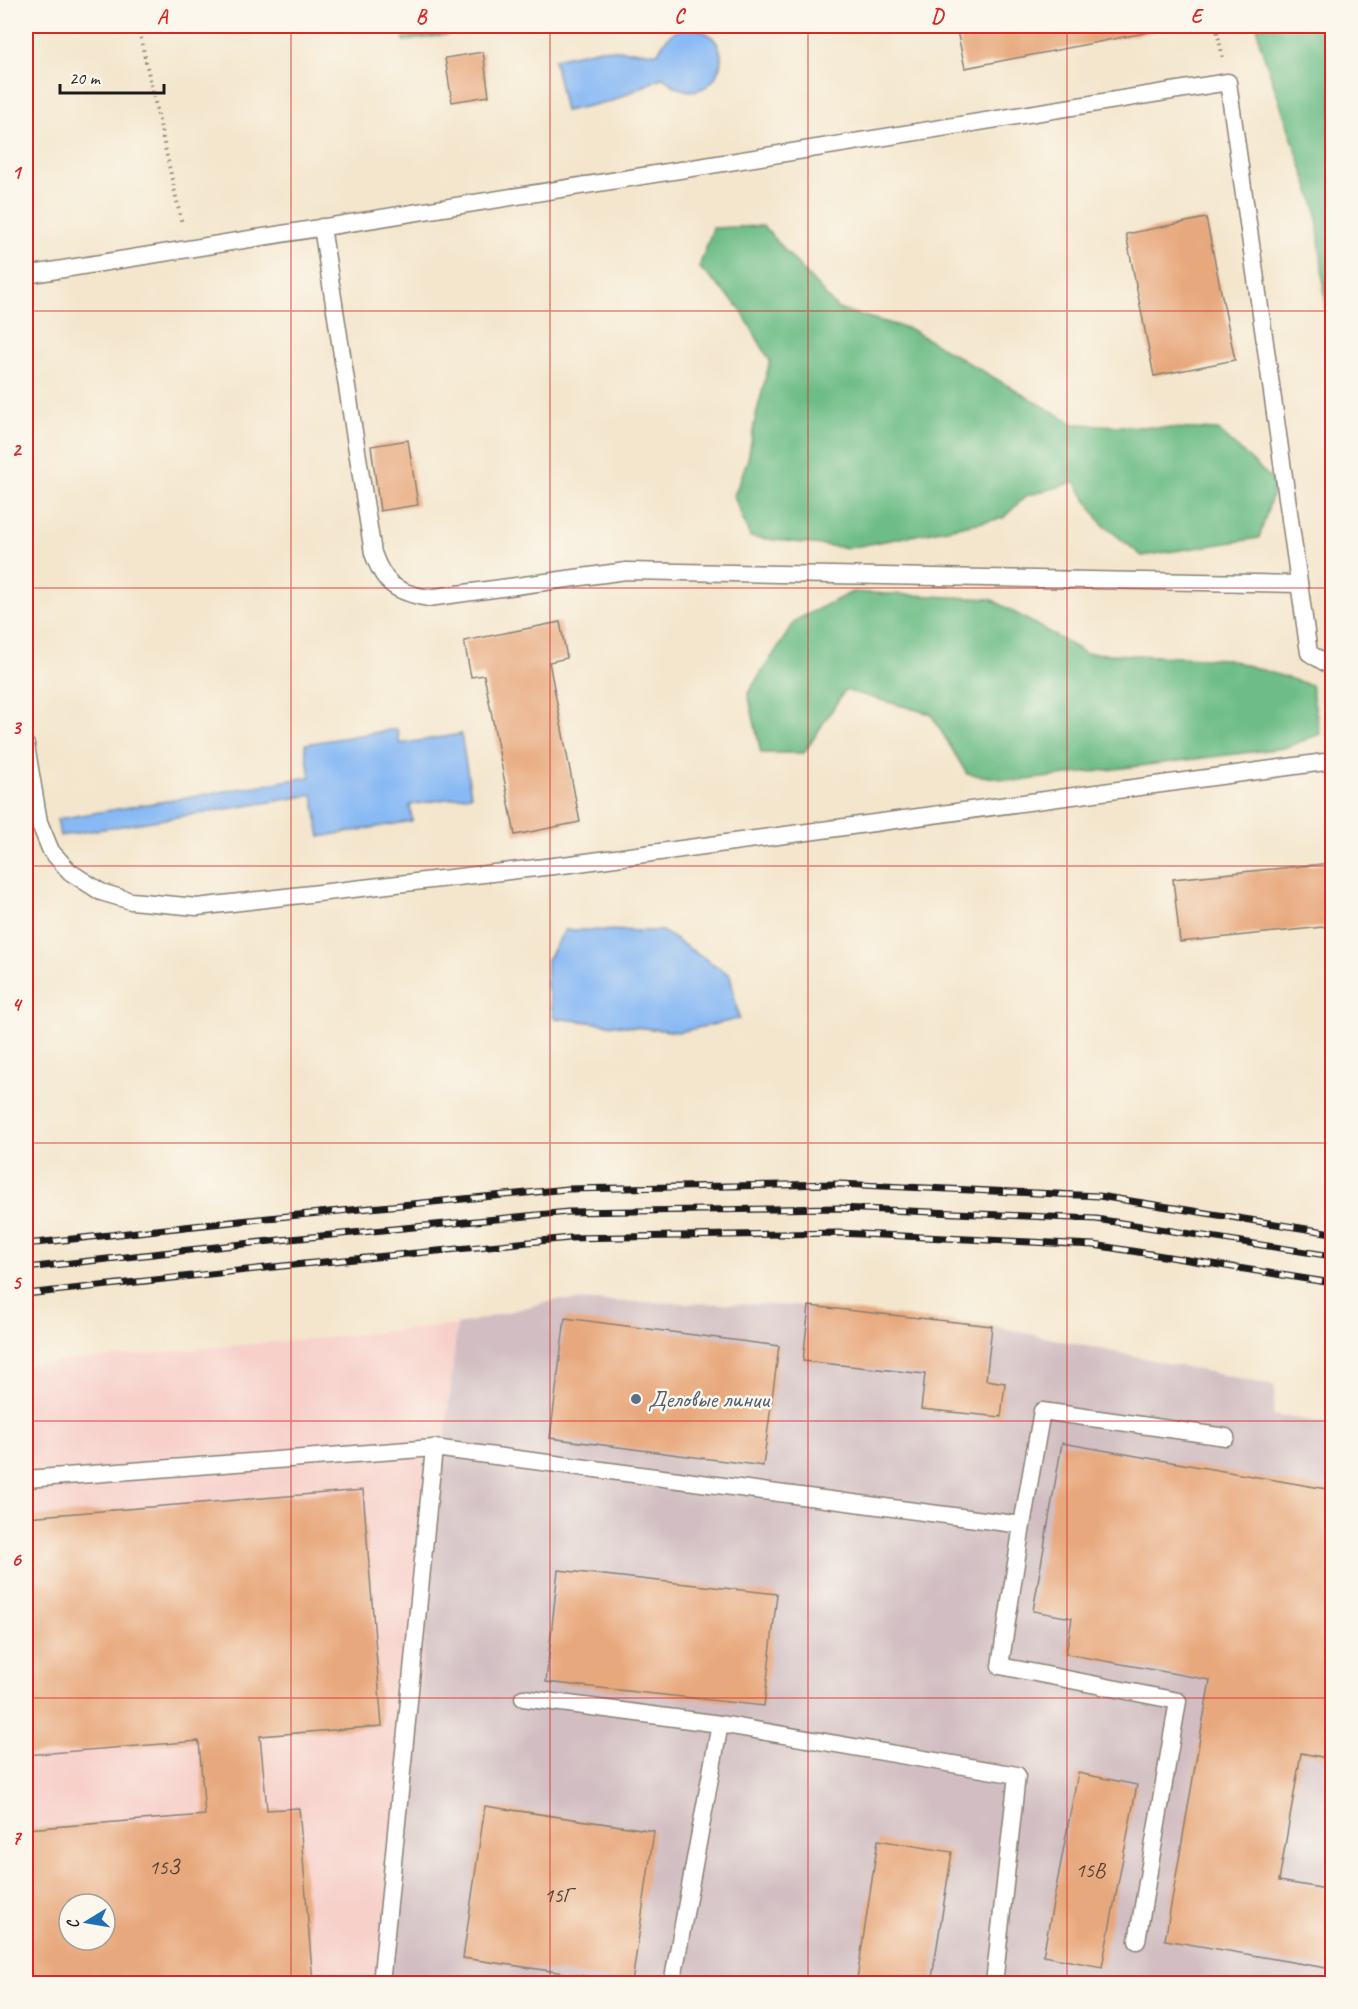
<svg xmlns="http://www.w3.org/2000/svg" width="1358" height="2009" viewBox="0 0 1358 2009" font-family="Caveat,sans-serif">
	<rect width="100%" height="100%" fill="#fbf7ec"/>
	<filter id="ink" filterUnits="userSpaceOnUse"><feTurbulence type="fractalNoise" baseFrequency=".0167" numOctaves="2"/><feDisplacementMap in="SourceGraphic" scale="12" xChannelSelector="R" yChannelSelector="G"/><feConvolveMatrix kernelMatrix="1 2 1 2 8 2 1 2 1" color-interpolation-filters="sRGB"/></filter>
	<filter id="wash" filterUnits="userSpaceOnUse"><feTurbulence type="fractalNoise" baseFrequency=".008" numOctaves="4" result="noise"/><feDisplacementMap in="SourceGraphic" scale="24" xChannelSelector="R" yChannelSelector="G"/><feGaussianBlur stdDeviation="1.35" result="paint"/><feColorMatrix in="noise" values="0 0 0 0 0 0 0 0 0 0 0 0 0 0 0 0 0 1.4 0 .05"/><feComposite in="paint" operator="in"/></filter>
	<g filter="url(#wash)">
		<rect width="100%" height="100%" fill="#f4e6cd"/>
		<path fill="#f7d0ca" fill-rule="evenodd" d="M 457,1325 L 389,1983 L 26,1984 L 26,1365 ZM 69,1904 L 105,1904 L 105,1940 L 69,1940 Z"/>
		<polygon fill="#d2bec2" points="555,1300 809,1306 992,1326 1275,1386 1273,1415 1332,1424 1332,1983 389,1984 457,1325"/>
		<g fill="#6ebd87" stroke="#456c52" stroke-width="1.5">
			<polygon points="401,26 485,26 471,31 404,41"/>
			<polygon points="1257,26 1332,26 1332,365 1316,209 1260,44"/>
			<polygon points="763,226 838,309 910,329 1074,424 1218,430 1276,483 1259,538 1142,556 1101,523 1075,482 1026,496 1003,518 849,548 750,537 734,496 748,459 756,415 770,361 739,307 699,267 713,228"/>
			<polygon points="852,592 991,599 1085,653 1227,659 1311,685 1320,734 1284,748 1018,781 967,774 931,714 845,690 804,753 761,753 748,693 796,620"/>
		</g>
		<g fill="#88b9f4" stroke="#526a88" stroke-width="1.5">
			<path d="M 683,28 C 752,27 715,126 663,77 L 612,101 L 565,111 L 554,59 L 601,49 L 658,53 C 664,40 670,33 683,28 Z"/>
			<polygon points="397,729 400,744 461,734 471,795 410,805 412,821 320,837 313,795 60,836 57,819 310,777 305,744"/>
			<polygon points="565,930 662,931 730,975 739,1019 679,1032 554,1018 547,985 547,960"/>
		</g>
		<g id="blocks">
			<g fill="#e8a87d" fill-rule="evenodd">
				<polygon points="956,26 1154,26 1155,31 965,68"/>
				<polygon points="483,52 489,96 452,102 445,58"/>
				<polygon points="1206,218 1235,360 1154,376 1126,234"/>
				<polygon points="408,440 418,505 380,511 371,446"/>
				<polygon points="560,622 567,658 549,662 580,822 515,835 484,675 471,677 464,641"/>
				<polygon points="1332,863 1332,926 1180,942 1173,879"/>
				<polygon points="809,1306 992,1326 986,1380 1005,1383 1001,1417 921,1409 925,1374 803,1361"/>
				<polygon points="565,1318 779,1346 763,1466 550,1438"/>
				<polygon points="1062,1443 1332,1490 1332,1759 1301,1753 1279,1881 1332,1890 1332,1969 1165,1940 1210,1680 1066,1654 1072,1618 1033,1611"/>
				<path d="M 363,1490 L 382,1726 L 260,1736 L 267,1810 L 299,1808 L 313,1984 L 26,1984 L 26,1829 L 205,1815 L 199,1741 L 26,1755 L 26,1517 ZM 69,1904 L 105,1904 L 105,1940 L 69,1940 Z"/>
				<polygon points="558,1570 777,1594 764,1706 546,1682"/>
				<polygon points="1078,1773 1137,1785 1102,1967 1043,1956"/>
				<polygon points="485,1806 654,1831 632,1983 463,1958"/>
				<polygon points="878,1840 952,1852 931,1984 890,1984 857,1979"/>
			</g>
		</g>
	</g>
	<g filter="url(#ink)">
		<use href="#blocks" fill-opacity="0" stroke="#888174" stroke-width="1.5"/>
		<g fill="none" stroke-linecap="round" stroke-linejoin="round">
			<defs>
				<g id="service">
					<path d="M 322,227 L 373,553 C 384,584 395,592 428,598 L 626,571 L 1299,584"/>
					<polyline points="26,275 1228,82 1309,653 1332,667"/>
					<polyline points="26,745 39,822 51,851 70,872 101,892 131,901 197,907 571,864 1332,761"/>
					<polyline points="26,1479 434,1448"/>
					<polyline points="1022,1525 1042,1411 1226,1437"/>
					<polyline points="523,1698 720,1724 672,1984"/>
					<polyline points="720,1724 1017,1775 994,1984"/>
					<polyline points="381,1984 434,1448 1022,1525 1000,1666 1178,1701 1137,1941"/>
				</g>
			</defs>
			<use href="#service" stroke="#888174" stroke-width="19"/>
			<g stroke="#888174" stroke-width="4" stroke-dasharray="1.5 4.5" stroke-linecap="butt">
				<polyline points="138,26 182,224"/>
				<polyline points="1216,26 1223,58"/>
			</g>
			<use href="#service" stroke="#fff" stroke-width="16"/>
			<defs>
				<g id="rail">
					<polyline points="26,1244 278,1217 567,1189 839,1184 1099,1196 1332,1233"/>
					<polyline points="26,1268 280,1240 568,1212 839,1208 1096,1219 1332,1256"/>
					<polyline points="26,1294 283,1266 570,1238 838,1233 1094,1245 1332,1283"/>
				</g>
			</defs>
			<use href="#rail" stroke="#1c1c1c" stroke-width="7"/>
			<use href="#rail" stroke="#fbf7ec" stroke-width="4.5" stroke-dasharray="14" stroke-linecap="butt"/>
		</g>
	</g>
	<path fill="none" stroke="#d62828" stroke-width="1.5" stroke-opacity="0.55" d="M 291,26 L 291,1984M 550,26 L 550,1984M 808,26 L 808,1984M 1067,26 L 1067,1984M 26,311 L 1332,311M 26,588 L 1332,588M 26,866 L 1332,866M 26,1143 L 1332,1143M 26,1421 L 1332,1421M 26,1698 L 1332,1698"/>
	<circle fill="#5c6f8a" stroke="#fbf7ec" stroke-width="2" cx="636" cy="1399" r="6"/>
	<g text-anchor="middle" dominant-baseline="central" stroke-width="5" stroke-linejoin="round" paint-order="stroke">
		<g font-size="21" fill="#4f3f34">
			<text x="164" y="1867">15З</text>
			<text x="1090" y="1870">15В</text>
			<text x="558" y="1895">15Г</text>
		</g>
		<g font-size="24" fill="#4e5e75" stroke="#fbf7ec" text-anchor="start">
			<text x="648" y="1399">Деловые линии</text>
		</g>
	</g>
	<rect width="1358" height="2009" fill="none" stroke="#fbf7ec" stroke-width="66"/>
	<g transform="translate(87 1922) rotate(259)"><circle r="28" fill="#fbf7ec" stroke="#a29f99" stroke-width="1.5"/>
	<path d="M0-4.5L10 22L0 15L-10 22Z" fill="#1f6fb2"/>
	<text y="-9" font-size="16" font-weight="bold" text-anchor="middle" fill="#1c1c1c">С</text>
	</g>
	<path d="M60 84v9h104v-9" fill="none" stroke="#1c1c1c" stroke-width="3"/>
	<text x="69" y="84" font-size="18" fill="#1c1c1c" stroke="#fbf7ec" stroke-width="4.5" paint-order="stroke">20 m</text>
	<rect x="33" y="33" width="1292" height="1943" fill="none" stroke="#d62828" stroke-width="2"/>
	<g font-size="20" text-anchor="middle" font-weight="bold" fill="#d62828">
		<text x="162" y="23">A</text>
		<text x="421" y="23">B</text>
		<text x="679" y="23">C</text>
		<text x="937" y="23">D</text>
		<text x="1196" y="23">E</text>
		<text x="16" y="179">1</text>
		<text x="16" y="456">2</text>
		<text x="16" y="734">3</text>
		<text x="16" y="1011">4</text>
		<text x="16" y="1289">5</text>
		<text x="16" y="1566">6</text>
		<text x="16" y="1844">7</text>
	</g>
</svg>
